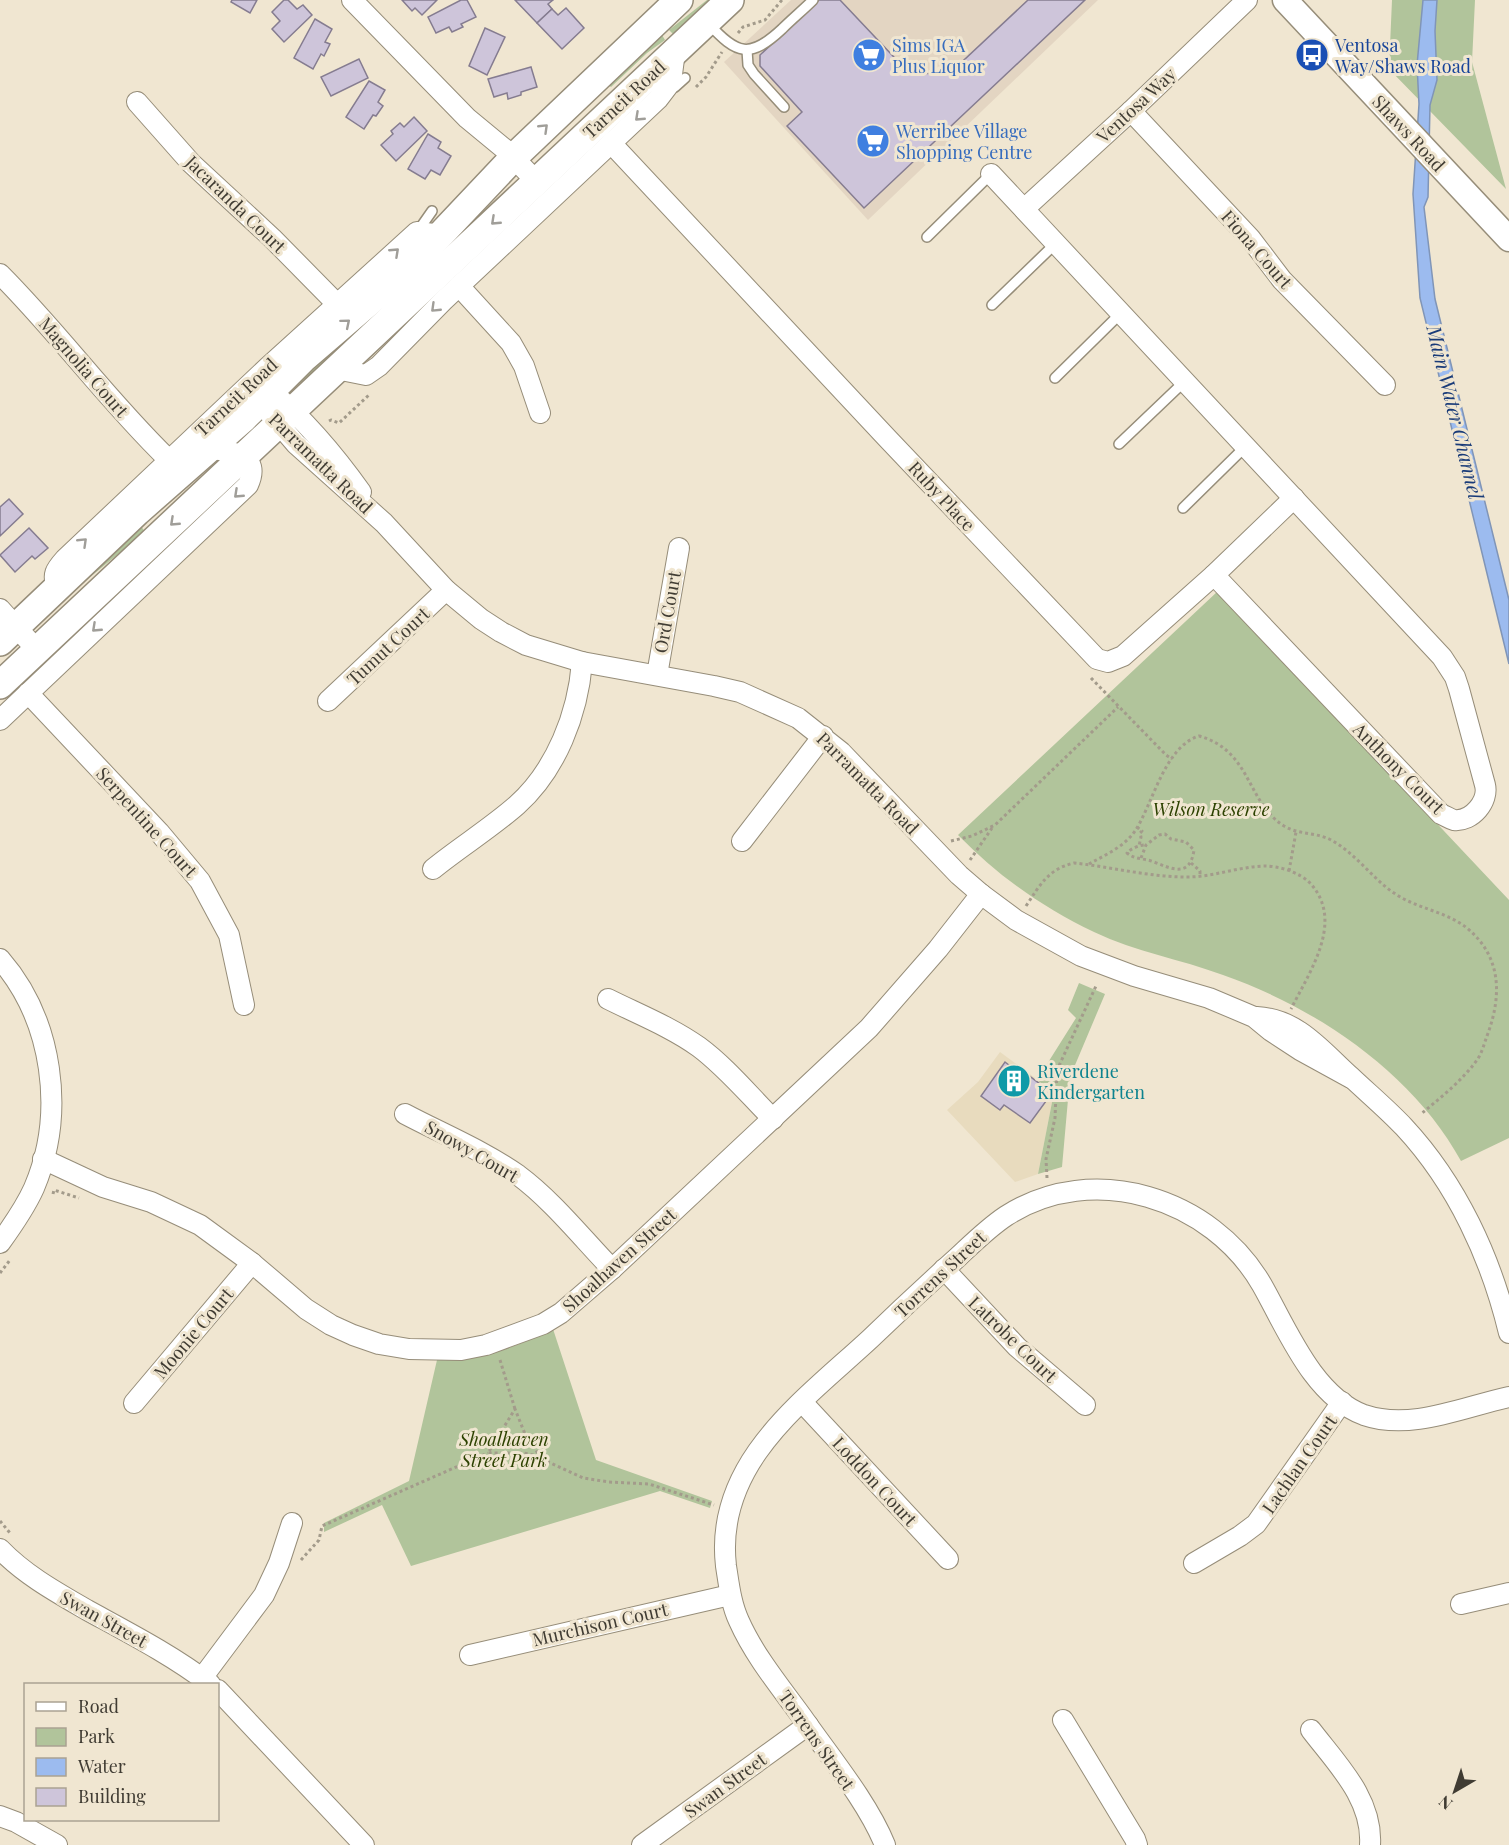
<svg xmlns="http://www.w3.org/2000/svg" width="1509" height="1845" viewBox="0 0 1509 1845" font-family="'Playfair Display',serif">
	<rect width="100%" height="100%" fill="#f0e6d1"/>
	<polygon fill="#e3d5c2" points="791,0 1098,0 868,220 724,62"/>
	<polygon fill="#e8dbbe" points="1000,1052 1054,1092 1038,1174 1015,1182 947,1110 978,1082"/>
	<g fill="#b1c49b">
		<polygon points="707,0 717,0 673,34 669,30"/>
		<polygon points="1392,0 1475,0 1472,62 1506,189 1389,69"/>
		<polygon points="662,35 665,40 647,53 611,87 606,83"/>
		<polygon points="335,345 342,353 306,387 297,380"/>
		<polygon points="141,526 145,532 73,591"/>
		<path d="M 1218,591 L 1509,900 L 1509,1138 L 1461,1161 C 1413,1073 1317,1008 1223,975 C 1180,959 1136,952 1094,932 C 1043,908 998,876 958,835 Z"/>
		<polygon points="1079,983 1105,994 1070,1077 1062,1167 1038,1174 1054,1092 1037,1080 1076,1018 1068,1010"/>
		<path d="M 553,1329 L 596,1460 L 712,1501 L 710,1508 L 660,1491 L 411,1566 L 382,1505 L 324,1532 L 324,1523 L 409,1481 L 437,1360 C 479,1361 516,1347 553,1329 Z"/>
	</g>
	<polygon fill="#9cbbef" stroke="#8095b7" stroke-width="1.5" points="1423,0 1437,0 1435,31 1437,80 1430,105 1428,197 1424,207 1435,299 1509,600 1509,664 1420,298 1413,194 1419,104 1417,65"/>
	<g fill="#cec5da" stroke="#857c90" stroke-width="1.5">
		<polygon points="232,0 257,0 250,13 231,2"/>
		<polygon points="284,0 288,0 297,9 303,5 312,15 284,42 272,29 280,21 272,12"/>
		<polygon points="402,0 437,0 422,15 415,8 412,11"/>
		<polygon points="461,0 467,0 476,17 461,24 463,27 452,32 449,27 436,33 428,17"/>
		<polygon points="515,0 553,0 548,4 552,9 537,23"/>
		<polygon points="819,0 840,0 909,73 949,74 1028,0 1085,0 864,208 787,126 802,112 760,66 760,55"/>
		<polygon points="566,8 584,28 562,49 537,23 552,9 558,15"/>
		<polygon points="315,19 332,29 325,42 330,44 324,56 321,54 313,69 294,58"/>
		<polygon points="485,28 505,37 487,75 469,66"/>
		<polygon points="359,59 368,78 331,96 321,77"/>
		<polygon points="531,67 537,87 521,92 521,95 508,99 507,93 494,97 488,79"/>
		<polygon points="369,81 385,90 378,102 383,106 376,116 373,115 364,129 346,117"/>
		<polygon points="414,117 427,131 396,161 381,145 393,134 391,131 400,123 404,127"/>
		<polygon points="428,134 441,142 438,148 451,156 440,175 431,170 425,179 408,169"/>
		<polygon points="9,499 23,514 0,536 0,507"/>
		<polygon points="29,528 48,548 35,559 32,556 15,572 0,555"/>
		<polygon points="1005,1062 1014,1069 1016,1066 1052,1093 1030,1123 1004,1105 1000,1110 981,1096"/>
	</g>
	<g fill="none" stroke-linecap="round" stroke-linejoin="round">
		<defs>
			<g id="service">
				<path d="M 708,23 C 737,55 750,59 782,29 C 792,19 803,10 813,0"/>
				<polyline points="747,50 748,65 754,74 784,107"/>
				<polyline points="670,87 675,87 685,78"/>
				<polyline points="418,231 432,211"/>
				<polyline points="927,237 991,174"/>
				<polyline points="992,305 1055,244"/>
				<polyline points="1055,378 1120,314"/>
				<polyline points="1119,444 1184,382"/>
				<polyline points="1183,508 1245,447"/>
			</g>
			<g id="minor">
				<polyline points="352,0 467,118 507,151 537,182"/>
				<polyline points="137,102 191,163 272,238 338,305"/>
				<polyline points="1131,111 1250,238 1282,280 1385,385"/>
				<polyline points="611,143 887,438 1097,659 1108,662 1123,656 1214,575 1294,498"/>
				<path d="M 991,174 L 1442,657 L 1455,677 L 1459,689 L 1485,785 C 1489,801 1472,822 1454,820 C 1450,819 1446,816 1441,814 L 1214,575"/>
				<polyline points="1024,209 1131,111 1247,0"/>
				<path d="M 0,274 C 59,333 108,401 168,459"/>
				<polyline points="459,286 511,343 524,366 540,413"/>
				<polyline points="336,369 366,375 379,366 443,301 658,99 671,82 675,51"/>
				<path d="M 271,391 C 306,421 334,454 361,492"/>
				<polyline points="260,402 296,444 384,523 446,590 481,619 501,632 526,645 582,662 714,686 740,692 798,718 841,752 959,875 981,894 1016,920 1081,956 1134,976 1209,998 1254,1017 1271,1031 1300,1050 1351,1078"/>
				<path d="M 58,588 C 51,575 56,569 65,559 L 268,367 L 417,232 L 442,235"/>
				<polyline points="0,609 37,650"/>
				<polyline points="657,675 679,548"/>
				<polyline points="28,693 159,832 200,881 229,935 244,1005"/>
				<polyline points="328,701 446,590"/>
				<path d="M 0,720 L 248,485 C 262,455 232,451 210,449"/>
				<polyline points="742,841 823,736"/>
				<path d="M 433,869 C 460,847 491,828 517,805 C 556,770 578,714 582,662"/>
				<path d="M 0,959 C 53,1020 66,1113 34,1188 C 25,1208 13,1225 0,1243"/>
				<path d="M 608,999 C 638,1014 671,1027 699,1047 C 726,1067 749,1095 773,1119"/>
				<path d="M 1257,1017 C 1298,1019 1322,1051 1351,1077 C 1369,1094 1387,1109 1404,1127 C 1457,1184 1491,1258 1509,1333"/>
				<path d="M 405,1114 C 443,1134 484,1151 518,1175 C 553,1201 582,1238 612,1269"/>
				<polyline points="43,1159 103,1187 151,1202 200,1225 252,1263 306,1309 331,1325 353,1335 379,1344 409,1349 461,1350 486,1345 543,1324 561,1313 612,1269 869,1028 938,949 981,894"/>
				<polyline points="944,1269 1017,1347 1085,1405"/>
				<polyline points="802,1402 948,1559"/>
				<polyline points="134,1403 252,1263"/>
				<path d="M 0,1549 C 25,1575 56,1592 87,1610 C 129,1633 172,1655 210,1684"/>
				<polyline points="1194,1563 1240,1536 1256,1524 1342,1402"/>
				<polyline points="1461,1604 1509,1593"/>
				<polyline points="470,1655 730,1595"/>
				<polyline points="202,1678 264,1595 279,1563 292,1523"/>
				<polyline points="218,1690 364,1845"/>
				<polyline points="1063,1720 1135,1839 1137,1845"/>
				<path d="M 1311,1730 C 1337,1764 1373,1799 1370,1845"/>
				<polyline points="0,1816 16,1822 57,1845"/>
				<polyline points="642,1845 808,1725"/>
				<path d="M 885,1845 C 868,1803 831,1758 805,1721 C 782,1689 755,1657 739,1621 C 731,1604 729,1585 726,1566 C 714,1463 803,1401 870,1339 C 899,1311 928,1284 958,1257 C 973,1243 988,1228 1006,1216 C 1093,1160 1212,1198 1262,1285 C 1287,1329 1313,1396 1364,1415 C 1411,1431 1463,1407 1509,1397"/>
			</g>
			<polyline id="tertiary" points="1285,0 1509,239"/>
			<g id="secondary">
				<polyline points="0,642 137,512 244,418 304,358 411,266 514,157 679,0"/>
				<polyline points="0,685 730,0"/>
			</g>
		</defs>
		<use href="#service" stroke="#968d79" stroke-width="12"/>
		<use href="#minor" stroke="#968d79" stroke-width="22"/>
		<use href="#tertiary" stroke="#968d79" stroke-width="27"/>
		<use href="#secondary" stroke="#968d79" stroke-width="30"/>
		<g stroke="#a39b8b" stroke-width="3" stroke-dasharray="3 3" stroke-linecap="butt">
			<polyline points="738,33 743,27 765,20 782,0"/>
			<polyline points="696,87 706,77 722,52"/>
			<polyline points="329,421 331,420 339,423 370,394"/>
			<polyline points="1091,678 1166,755 1172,759"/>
			<polyline points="1137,827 1142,831 1140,833 1141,837 1139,846"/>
			<polyline points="951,841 972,836 995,825 1118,707"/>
			<path d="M 1141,858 L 1146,845 L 1159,835 L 1165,834 L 1171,839 L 1186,842 L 1194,850 C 1190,878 1172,869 1154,862 C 1145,858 1135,860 1127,853 C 1130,849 1141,844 1146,845"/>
			<polyline points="970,860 992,828"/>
			<polyline points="1191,863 1200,871 1200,877"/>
			<path d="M 1089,864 C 1105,855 1124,847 1135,831 C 1153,804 1164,747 1199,736 C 1252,751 1246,802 1284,826 C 1299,835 1316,832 1331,840 C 1357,854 1373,880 1397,895 C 1419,909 1447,912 1467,928 C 1502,957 1502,996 1487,1036 C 1484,1044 1482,1053 1477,1060 C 1462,1081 1440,1098 1421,1114"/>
			<polyline points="1289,871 1296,832"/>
			<path d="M 1026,906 C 1040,885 1048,869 1074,863 C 1112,867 1149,877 1187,877 C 1213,877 1237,867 1264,866 C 1279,866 1299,872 1310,883 C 1345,921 1310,971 1291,1009"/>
			<polyline points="1047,1178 1046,1159 1055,1118 1057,1070 1096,986"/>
			<polyline points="53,1194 54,1190 79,1198"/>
			<polyline points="0,1273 10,1260"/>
			<polyline points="500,1360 515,1409"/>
			<polyline points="541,1458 525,1434 515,1409 488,1453 524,1453 533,1455 583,1478 609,1482 649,1484 714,1505"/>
			<polyline points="0,1521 10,1533"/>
			<polyline points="301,1560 319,1540 322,1526 488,1453"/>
		</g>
		<use href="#service" stroke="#fff" stroke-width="9"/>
		<use href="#minor" stroke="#fff" stroke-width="20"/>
		<use href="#tertiary" stroke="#fff" stroke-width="24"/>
		<use href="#secondary" stroke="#fff" stroke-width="27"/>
	</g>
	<defs><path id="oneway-chevron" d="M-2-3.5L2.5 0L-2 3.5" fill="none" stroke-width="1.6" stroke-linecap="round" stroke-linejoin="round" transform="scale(1.5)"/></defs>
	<g stroke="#a09e99">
		<use href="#oneway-chevron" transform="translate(639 117) rotate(137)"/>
		<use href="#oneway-chevron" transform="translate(544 128) rotate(-44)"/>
		<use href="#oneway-chevron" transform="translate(495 221) rotate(137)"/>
		<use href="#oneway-chevron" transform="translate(395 252) rotate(-43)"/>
		<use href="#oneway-chevron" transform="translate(435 308) rotate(136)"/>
		<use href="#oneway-chevron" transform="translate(346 323) rotate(-40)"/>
		<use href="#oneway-chevron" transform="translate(238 494) rotate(137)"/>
		<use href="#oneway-chevron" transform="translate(174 522) rotate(137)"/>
		<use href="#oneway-chevron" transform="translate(83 542) rotate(-44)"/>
		<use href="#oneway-chevron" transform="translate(96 628) rotate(137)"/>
	</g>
	<defs>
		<symbol id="supermarket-disc" viewBox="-11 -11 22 22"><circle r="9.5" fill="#3f7fe0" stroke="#f0e6d1"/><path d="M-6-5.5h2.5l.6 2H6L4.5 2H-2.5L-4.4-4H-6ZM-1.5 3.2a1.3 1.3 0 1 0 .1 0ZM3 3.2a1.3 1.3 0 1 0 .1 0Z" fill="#fff"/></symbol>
		<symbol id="bus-disc" viewBox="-11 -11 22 22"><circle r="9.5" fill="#1a4fb4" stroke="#f0e6d1"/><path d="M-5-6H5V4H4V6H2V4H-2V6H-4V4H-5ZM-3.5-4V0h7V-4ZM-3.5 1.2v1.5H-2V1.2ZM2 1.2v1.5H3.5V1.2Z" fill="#fff"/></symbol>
		<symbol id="building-disc" viewBox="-11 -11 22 22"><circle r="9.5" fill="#0f9aa8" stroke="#f0e6d1"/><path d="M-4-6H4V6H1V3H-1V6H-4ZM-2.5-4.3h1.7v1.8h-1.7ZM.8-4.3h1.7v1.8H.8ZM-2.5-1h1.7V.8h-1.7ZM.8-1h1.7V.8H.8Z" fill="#fff"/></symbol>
	</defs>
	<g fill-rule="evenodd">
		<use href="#supermarket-disc" x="850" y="36" width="38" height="38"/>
		<use href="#bus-disc" x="1293" y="36" width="38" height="38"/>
		<use href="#supermarket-disc" x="854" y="122" width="38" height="38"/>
		<use href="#building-disc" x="995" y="1062" width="38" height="38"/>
	</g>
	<g text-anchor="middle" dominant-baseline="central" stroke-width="6" stroke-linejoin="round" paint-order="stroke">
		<g font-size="18" fill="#366cbe" stroke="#f0e6d1" text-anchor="start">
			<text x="892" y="45">Sims IGA<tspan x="892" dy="21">Plus Liquor</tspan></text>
			<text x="896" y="131">Werribee Village<tspan x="896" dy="21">Shopping Centre</tspan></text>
		</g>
		<g font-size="18" fill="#164399" stroke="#f0e6d1" text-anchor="start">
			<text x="1335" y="45">Ventosa<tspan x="1335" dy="21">Way/Shaws Road</tspan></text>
		</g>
		<g font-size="18" fill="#403c33" stroke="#f0e6d1">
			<text transform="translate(624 99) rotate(-43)">Tarneit Road</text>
			<text transform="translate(1136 105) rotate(-43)">Ventosa Way</text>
			<text transform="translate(1409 133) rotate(47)">Shaws Road</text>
			<text transform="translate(236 204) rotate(44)">Jacaranda Court</text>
			<text transform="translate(1257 249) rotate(49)">Fiona Court</text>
			<text transform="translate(84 367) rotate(49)">Magnolia Court</text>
			<text transform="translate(236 397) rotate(-43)">Tarneit Road</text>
			<text transform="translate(321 463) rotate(44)">Parramatta Road</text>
			<text transform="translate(942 496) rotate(47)">Ruby Place</text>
			<text transform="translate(667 612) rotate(-80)">Ord Court</text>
			<text transform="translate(388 646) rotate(-43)">Tumut Court</text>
			<text transform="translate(1399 768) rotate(45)">Anthony Court</text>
			<text transform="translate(868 783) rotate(45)">Parramatta Road</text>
			<text transform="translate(147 822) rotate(48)">Serpentine Court</text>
			<text transform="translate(472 1151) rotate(30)">Snowy Court</text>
			<text transform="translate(619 1260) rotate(-42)">Shoalhaven Street</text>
			<text transform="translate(940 1274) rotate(-43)">Torrens Street</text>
			<text transform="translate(193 1333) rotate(-50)">Moonie Court</text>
			<text transform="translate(1013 1339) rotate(44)">Latrobe Court</text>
			<text transform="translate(1299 1464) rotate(-55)">Lachlan Court</text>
			<text transform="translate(875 1481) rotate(47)">Loddon Court</text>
			<text transform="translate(104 1619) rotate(29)">Swan Street</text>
			<text transform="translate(600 1624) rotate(-13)">Murchison Court</text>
			<text transform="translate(817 1740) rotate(55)">Torrens Street</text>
			<text transform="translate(725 1785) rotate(-36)">Swan Street</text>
		</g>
		<g font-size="18" font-style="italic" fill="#2d4201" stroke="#f0e6d1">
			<text x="1211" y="809">Wilson Reserve</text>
			<text x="504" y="1439">Shoalhaven<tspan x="504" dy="21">Street Park</tspan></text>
		</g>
		<g font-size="18" fill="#0d838f" stroke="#f0e6d1" text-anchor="start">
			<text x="1037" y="1071">Riverdene<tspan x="1037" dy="21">Kindergarten</tspan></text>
		</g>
		<g font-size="20" font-style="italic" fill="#193b78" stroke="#f0e6d1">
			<text transform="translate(1456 412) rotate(76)">Main Water Channel</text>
		</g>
	</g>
	<rect x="24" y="1683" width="195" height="138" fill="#f0e6d1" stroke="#aaa292" stroke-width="1.5"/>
	<rect x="36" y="1702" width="30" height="9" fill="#ffffff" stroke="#aaa292" stroke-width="1.5"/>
	<text x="78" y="1713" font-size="18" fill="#403c33">Road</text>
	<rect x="36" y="1728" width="30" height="18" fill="#b1c49b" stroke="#aaa292" stroke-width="1.5"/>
	<text x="78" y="1743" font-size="18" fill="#403c33">Park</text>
	<rect x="36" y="1758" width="30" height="18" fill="#9cbbef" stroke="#aaa292" stroke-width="1.5"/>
	<text x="78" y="1773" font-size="18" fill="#403c33">Water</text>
	<rect x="36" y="1788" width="30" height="18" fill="#cec5da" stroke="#aaa292" stroke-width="1.5"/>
	<text x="78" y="1803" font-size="18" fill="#403c33">Building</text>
	<g transform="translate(1455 1791) rotate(219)" stroke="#f0e6d1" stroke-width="4.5" paint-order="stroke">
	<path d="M0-4.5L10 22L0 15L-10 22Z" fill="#403c33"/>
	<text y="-9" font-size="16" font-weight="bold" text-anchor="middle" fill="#403c33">N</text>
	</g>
</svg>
